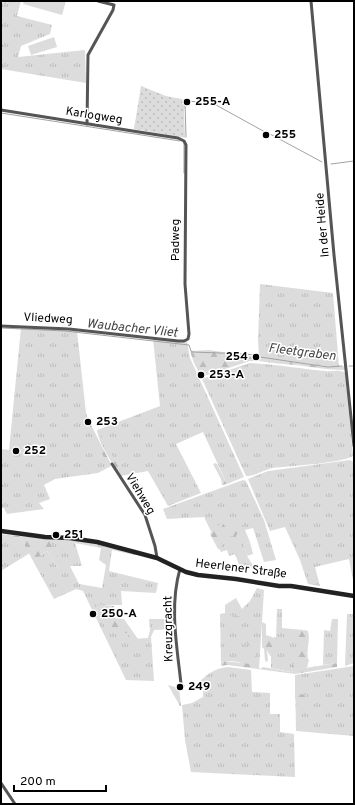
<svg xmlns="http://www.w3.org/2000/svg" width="355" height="805" viewBox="0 0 355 805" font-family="Overpass,sans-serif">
	<defs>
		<pattern id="grass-tufts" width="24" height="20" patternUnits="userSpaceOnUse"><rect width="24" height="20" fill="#dcdcdc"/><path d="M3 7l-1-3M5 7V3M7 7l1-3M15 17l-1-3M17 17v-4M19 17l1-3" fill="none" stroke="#bbb"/></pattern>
		<pattern id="forest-firs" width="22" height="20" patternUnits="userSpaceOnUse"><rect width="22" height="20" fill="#dcdcdc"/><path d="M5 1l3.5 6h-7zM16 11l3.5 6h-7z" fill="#bbb"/></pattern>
		<pattern id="park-dots" width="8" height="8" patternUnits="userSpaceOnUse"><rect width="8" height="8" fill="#dcdcdc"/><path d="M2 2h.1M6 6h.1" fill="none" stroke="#bbb" stroke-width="1.8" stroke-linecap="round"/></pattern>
	</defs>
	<rect width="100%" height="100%" fill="#fff"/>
	<g fill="url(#grass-tufts)" fill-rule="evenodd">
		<polygon points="3,1 21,1 17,16 52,25 50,34 21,46 18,57 85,50 86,83 1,69 1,8"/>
		<polygon points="260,284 333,293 339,367 332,367 281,360 265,360 259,358 258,340"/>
		<polygon points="21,328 77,331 86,413 89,422 111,466 98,473 55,479 44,485 50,499 39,503 44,509 7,514 4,508 1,508 1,449 9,450"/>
		<path d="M 153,339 L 187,341 L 190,358 L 244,477 L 227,484 L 203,432 L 176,444 L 201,493 L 168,506 L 148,471 L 120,476 C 113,464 99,444 97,430 L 160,406 Z"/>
		<path d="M 250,363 C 276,364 301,369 326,371 C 332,372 340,369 345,373 L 353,456 C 343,463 289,466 273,468 C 264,470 254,476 246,476 L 202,379 Z"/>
		<polygon points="350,460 354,462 354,580 353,580 349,559 315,567 320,586 308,584 300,560 285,527 270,531 248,479 268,471"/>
		<polygon points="243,480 246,481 264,520 276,560 264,562 253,528 245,530 250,542 244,544 247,556 254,567 241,570 235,554 229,556 227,550 221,552 204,517 167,519 163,509"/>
		<polygon points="1,534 10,535 22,540 30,553 1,571"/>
		<path d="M 48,539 L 82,541 L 138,554 L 134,555 L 112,550 L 109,571 L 158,583 L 156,593 L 121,591 L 122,605 L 94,605 L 129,633 L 129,639 L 148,638 L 150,630 L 149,619 L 173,619 L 174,629 L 154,630 L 151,637 L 154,681 L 126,680 L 83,591 L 76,589 L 54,599 L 33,561 L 47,551 L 59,570 ZM 75,543 L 101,548 L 99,560 L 106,565 L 102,588 L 79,584 L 70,566 L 82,566 Z"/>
		<path d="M 257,588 L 264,590 L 259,669 C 248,666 232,657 221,663 L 220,614 L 225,613 L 225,605 L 236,598 L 242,609 L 250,601 Z"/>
		<polygon points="277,609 282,609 282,628 303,630 305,657 308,667 291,672 271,668 271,638 276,637"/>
		<polygon points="347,614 354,614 354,663 345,666"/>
		<polygon points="332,619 338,619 337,663 323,665 324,630 330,631"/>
		<polygon points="354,666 354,736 296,731 295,675"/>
		<path d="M 228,667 L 251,670 L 252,692 L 270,693 L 270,714 L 280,714 L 280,732 L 294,734 L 295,777 L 191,772 L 185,740 L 182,705 L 192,703 L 203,697 L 203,689 L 200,681 C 209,673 216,668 228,667 Z"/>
	</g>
	<g fill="url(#forest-firs)">
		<polygon points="209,350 257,357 257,361 250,361 201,377 194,363 190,351"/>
		<path d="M 259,358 C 266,360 274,359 281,360 C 302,362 324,369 345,366 L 345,370 C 328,370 312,367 296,365 C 283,364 271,363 259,361 Z"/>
		<polygon points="90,423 111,464 109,467 87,425"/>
		<polygon points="98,434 101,435 123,475 120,476"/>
		<polygon points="215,463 217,464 227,484 222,485 221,479 213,464"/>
		<path d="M 325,520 L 327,521 L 329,527 L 337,529 L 336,532 C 328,532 324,530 320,522 Z"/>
		<polygon points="239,521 242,521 243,523 242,527 235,537 225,535 221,536 220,541 223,547 221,550 218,549 210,534 221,523 227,528 230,528"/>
		<polygon points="10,535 48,539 63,567 59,570 47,551 33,561 22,540"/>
		<polygon points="94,604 114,606 115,618 124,619 138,639 128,639 128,633 111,633 107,630"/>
		<polygon points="227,613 233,617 241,616 243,618 248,616 249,620 242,623 241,628 233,629 229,627 224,617"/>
		<polygon points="262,622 266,624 266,635 272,637 273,639 272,655 270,656 267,650 268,661 266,662 265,660 264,649 262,647"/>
		<path d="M 305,630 L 308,631 C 311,641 305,652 309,661 L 306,668 L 337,663 L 337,667 L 295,674 L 227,665 L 221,666 L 221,663 L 225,661 L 249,664 L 246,652 L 251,647 C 247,644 246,641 246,636 L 249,634 L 253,635 L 256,663 L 253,664 L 258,666 L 260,669 L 263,667 L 291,672 L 297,670 L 290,671 L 292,665 L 297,661 L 296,656 C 302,649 296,640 299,632 Z"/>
		<polygon points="295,675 297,677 298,694 306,695 307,698 295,699"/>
		<polygon points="168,685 179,688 181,706 180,706"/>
	</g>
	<polygon fill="url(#park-dots)" points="141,86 166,96 186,100 187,102 184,110 185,138 181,137 134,129"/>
	<g fill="#dcdcdc">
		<polygon points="24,1 66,1 62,15 23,4"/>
		<polygon points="54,37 57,47 31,55 28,46"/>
		<polygon points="250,542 253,554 247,556 244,544"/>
	</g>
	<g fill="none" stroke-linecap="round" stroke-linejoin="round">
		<g stroke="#a3a3a3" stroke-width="1">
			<polyline points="1,113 180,141"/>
			<polyline points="270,134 322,162"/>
			<polyline points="186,137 185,102 187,101 211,103 216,105 265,132"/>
			<polyline points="184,144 184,173"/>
			<polyline points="331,164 354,161"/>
			<polyline points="1,328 65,331 180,344 189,345 191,351 193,352 246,354 253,355 255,357"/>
			<polyline points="260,357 328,367 342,366"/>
			<polyline points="247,359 254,357"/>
			<polyline points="349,366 354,366"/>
		</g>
		<g stroke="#555" stroke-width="3">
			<polyline points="311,1 334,255 354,446"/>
			<polyline points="1,110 139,132 178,138 184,141 186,145 185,284 189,334 188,339 184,341 178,341 69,329 1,326"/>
			<polyline points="87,124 88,55 113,10 114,5 98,1"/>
			<polyline points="112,464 145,515 155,546 157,558"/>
			<path d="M 180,569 C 170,603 176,641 180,675 L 181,684 L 183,686"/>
			<polyline points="1,783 15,804"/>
		</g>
		<polyline stroke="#222" stroke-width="4.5" points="1,531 45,537 70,538 97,542 157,558 186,572 198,575 236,579 279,586 291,586 354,596"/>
	</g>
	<g fill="#000" stroke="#fff" stroke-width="1.5">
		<circle cx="187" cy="102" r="4"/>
		<circle cx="266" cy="135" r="4"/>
		<circle cx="256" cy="357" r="4"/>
		<circle cx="201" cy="375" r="4"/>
		<circle cx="88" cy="422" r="4"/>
		<circle cx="16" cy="451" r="4"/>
		<circle cx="56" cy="535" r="4"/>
		<circle cx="93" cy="614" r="4"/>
		<circle cx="180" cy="687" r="4"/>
	</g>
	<g text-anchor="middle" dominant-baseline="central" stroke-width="3" stroke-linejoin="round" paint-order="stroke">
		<g font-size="12" font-weight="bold" fill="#000" stroke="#fff" text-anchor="start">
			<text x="195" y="102">255-A</text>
			<text x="274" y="135">255</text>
			<text x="248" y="357" text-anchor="end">254</text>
			<text x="209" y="375">253-A</text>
			<text x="96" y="422">253</text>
			<text x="24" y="451">252</text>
			<text x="64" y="535">251</text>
			<text x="101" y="614">250-A</text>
			<text x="188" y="687">249</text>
		</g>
		<g font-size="12" fill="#000" stroke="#fff">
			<text transform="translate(94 116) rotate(9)">Karlogweg</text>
			<text transform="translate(323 225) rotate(-95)">In der Heide</text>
			<text transform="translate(176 240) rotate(-90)">Padweg</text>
			<text transform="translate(48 319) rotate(3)">Vliedweg</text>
			<text transform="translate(140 494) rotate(59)">Viehweg</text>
			<text transform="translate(241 569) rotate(7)">Heerlener Straße</text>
			<text transform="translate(169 629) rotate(-91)">Kreuzgracht</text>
		</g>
		<g font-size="13" font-style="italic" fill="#444" stroke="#fff">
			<text transform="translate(132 329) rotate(6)">Waubacher Vliet</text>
			<text transform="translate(302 353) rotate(7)">Fleetgraben</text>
		</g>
	</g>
	<rect width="355" height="805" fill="none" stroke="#000000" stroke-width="4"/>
	<path d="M14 785v6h92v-6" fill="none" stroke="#000000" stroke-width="2"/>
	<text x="20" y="785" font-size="12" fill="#000000" stroke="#ffffff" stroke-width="3" paint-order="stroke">200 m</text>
</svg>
